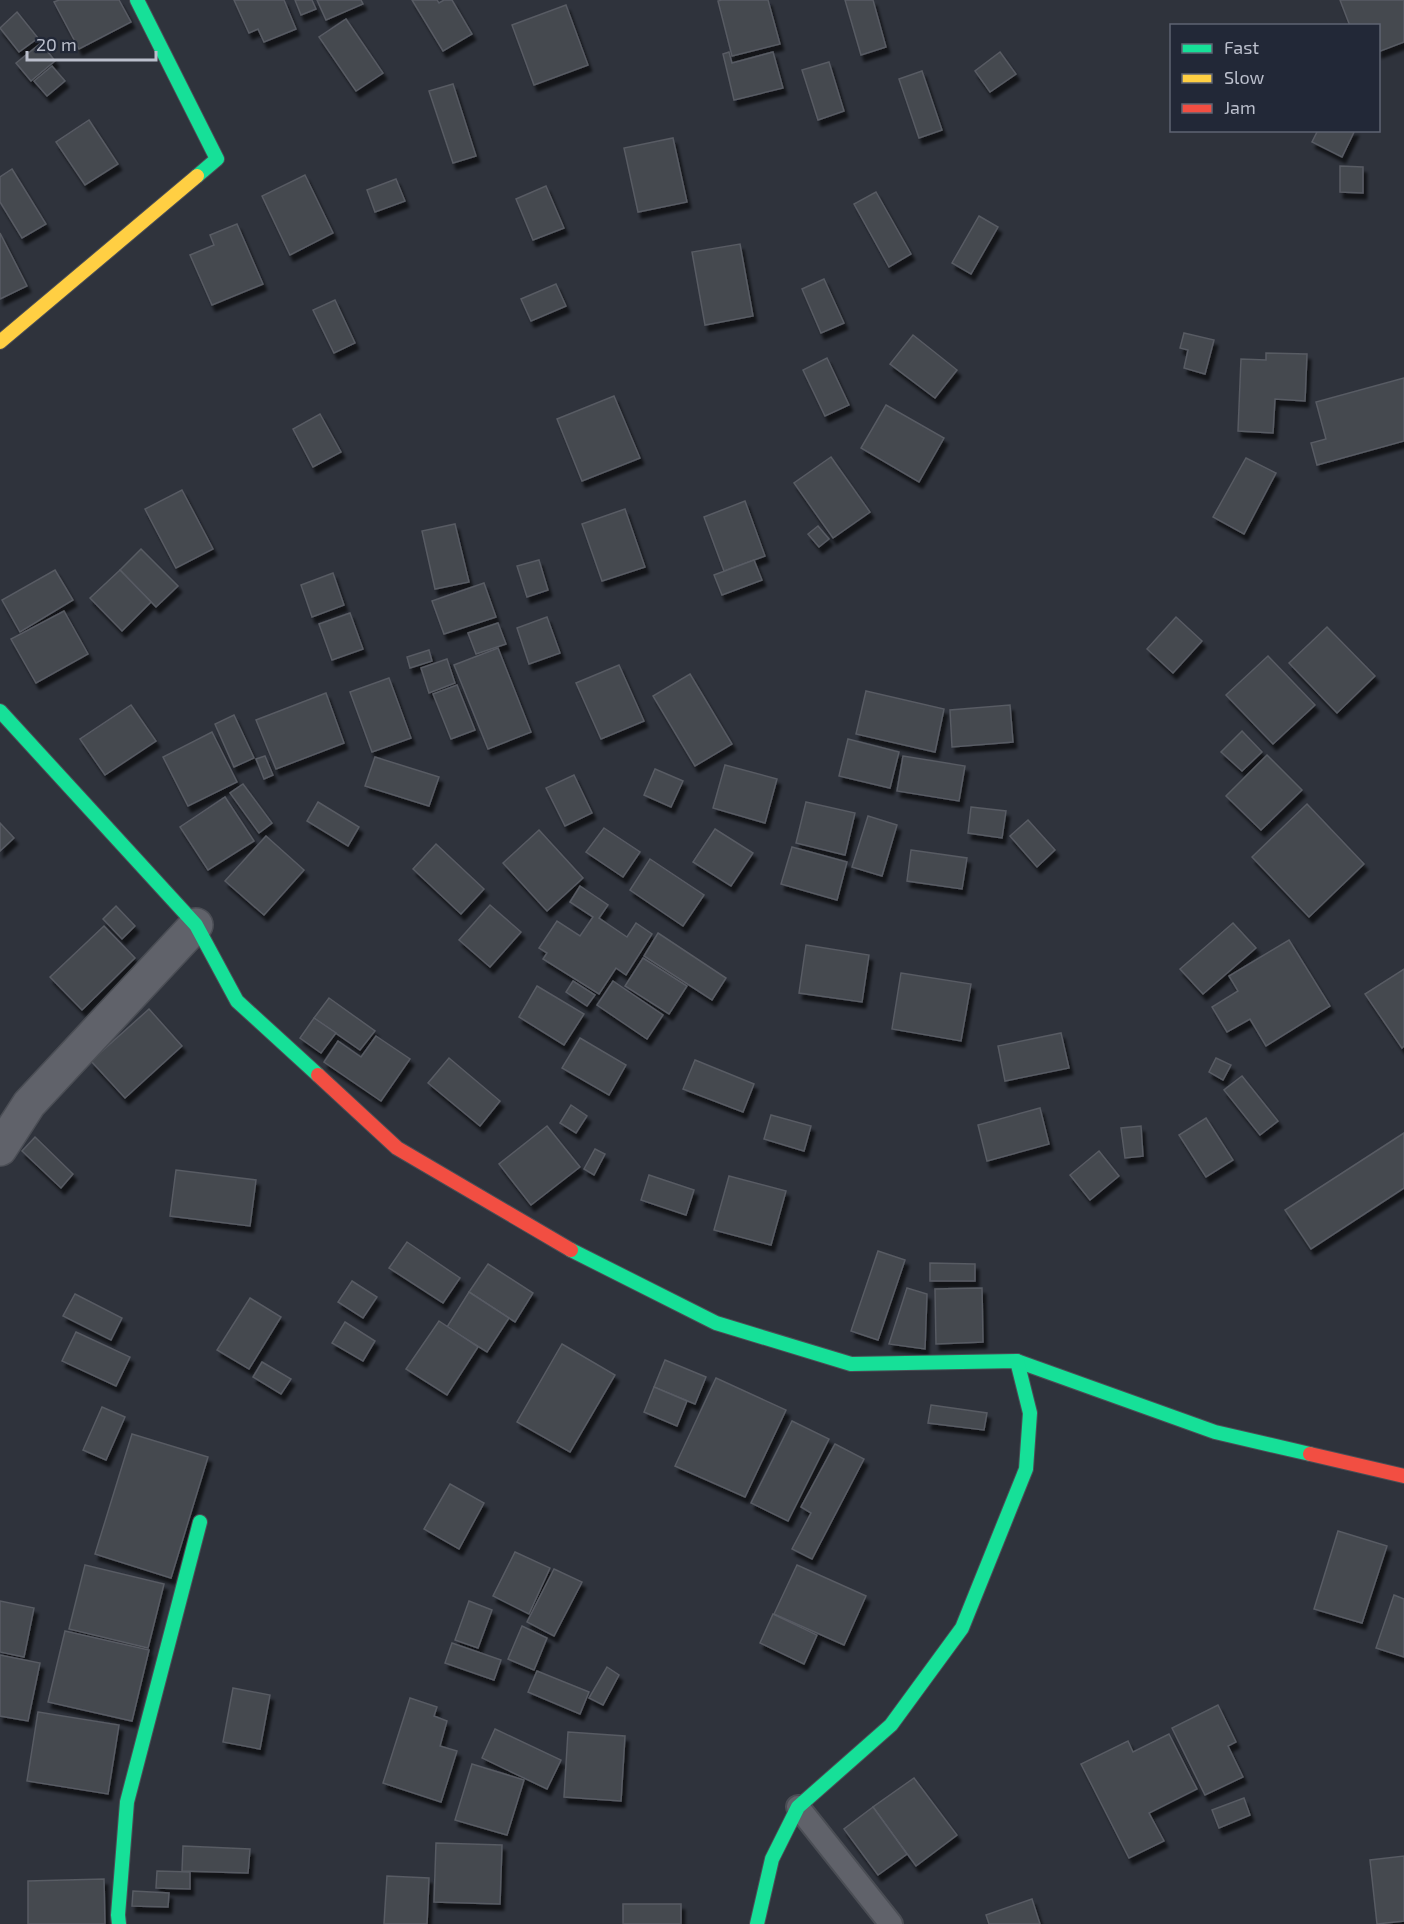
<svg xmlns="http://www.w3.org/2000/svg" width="1404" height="1924" viewBox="0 0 1404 1924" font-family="'Exo 2',sans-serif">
	<defs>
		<filter id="shadow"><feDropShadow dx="3.5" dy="6" stdDeviation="1.5" flood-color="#0009"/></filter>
	</defs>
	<rect width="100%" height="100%" fill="#2f333c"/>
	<g fill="#444850" stroke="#585b63" stroke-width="1.5" filter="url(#shadow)">
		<polygon points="59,0 119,0 131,22 79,49 54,2"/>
		<polygon points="234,0 284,0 296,29 264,42 258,29 249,33"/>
		<polygon points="295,0 312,0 316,9 301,15"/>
		<polygon points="317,0 361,0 363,4 326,20"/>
		<polygon points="412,0 437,0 439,3 444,0 452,0 472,34 443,51"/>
		<polygon points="722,0 768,0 780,44 732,56 718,1"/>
		<polygon points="845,0 873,0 886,47 861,55"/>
		<polygon points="1340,0 1404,0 1404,42 1378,52 1378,26 1350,26"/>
		<polygon points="566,5 588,65 534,85 512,25"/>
		<polygon points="17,12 38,38 19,52 0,28"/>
		<polygon points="346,19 383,73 356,91 319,37"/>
		<polygon points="41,43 55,61 31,81 16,63"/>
		<polygon points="729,52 732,63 773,52 783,88 734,100 723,54"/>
		<polygon points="1000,52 1016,74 990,92 975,71"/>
		<polygon points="829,62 844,111 818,120 802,70"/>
		<polygon points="52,66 65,81 47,96 34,81"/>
		<polygon points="922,71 942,130 919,138 899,79"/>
		<polygon points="453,84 476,156 453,163 429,91"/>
		<polygon points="89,120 118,164 85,185 56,142"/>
		<polygon points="1318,130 1355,130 1342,157 1312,142"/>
		<polygon points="673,138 687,202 638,212 624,148"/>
		<polygon points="1340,166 1363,167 1363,193 1340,192"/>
		<polygon points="12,169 46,224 22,238 0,202 0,177"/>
		<polygon points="305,175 333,233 290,255 262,196"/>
		<polygon points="396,179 405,201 375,212 367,190"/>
		<polygon points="546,186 564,228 533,240 516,199"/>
		<polygon points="876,192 911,254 889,267 854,204"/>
		<polygon points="979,216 998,227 971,274 952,263"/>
		<polygon points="237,224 263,284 212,305 190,255 214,245 210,235"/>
		<polygon points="0,233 27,286 0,299"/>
		<polygon points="740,244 753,316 705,325 692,252"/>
		<polygon points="824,279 844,323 821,333 802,289"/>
		<polygon points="556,284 566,306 531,321 521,299"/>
		<polygon points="335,300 355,343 334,353 313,310"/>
		<polygon points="1184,333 1214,340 1205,374 1184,368 1188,350 1180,348"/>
		<polygon points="913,335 957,370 935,398 890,364"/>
		<polygon points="1266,353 1307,354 1305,401 1275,399 1273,433 1238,431 1241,359 1266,360"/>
		<polygon points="827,358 849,405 825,416 803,370"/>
		<polygon points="1404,378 1404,441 1317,465 1311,443 1326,439 1316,402"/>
		<polygon points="614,396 640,458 582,481 557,419"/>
		<polygon points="886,405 944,438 919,482 861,448"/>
		<polygon points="320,414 341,452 313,467 293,429"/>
		<polygon points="831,457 870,512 833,538 794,483"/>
		<polygon points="1246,458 1276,473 1244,534 1213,517"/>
		<polygon points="182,490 213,549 176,568 145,509"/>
		<polygon points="745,501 765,556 724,571 704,517"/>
		<polygon points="625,509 645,567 602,581 582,524"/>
		<polygon points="455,524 469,582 435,589 422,531"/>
		<polygon points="818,526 829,539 819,547 808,534"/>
		<polygon points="141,549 178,586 156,607 120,570"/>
		<polygon points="539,560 548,590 527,597 517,566"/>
		<polygon points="754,560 762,580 722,595 714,575"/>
		<polygon points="55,570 73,600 20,632 2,600"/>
		<polygon points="120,570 151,602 122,631 90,598"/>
		<polygon points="333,573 344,605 312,617 301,585"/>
		<polygon points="484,583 496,617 444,634 432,601"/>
		<polygon points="64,611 88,654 36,683 11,639"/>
		<polygon points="350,613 363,649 332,660 319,624"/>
		<polygon points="547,617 560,653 529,664 517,628"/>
		<polygon points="1176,617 1202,641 1173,673 1147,649"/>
		<polygon points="498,623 506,644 476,654 468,633"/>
		<polygon points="1327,627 1375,676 1337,713 1289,663"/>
		<polygon points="498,648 531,732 488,749 454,665"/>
		<polygon points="429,650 432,661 410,668 407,657"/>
		<polygon points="1268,656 1315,705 1273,744 1226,695"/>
		<polygon points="447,659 455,683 429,693 421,668"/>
		<polygon points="619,665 644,721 601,739 576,683"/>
		<polygon points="690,674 732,744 695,766 653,696"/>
		<polygon points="389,678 411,738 372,752 350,692"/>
		<polygon points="457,685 475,730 451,739 433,694"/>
		<polygon points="866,691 944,709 935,752 856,734"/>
		<polygon points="326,693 344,743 276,769 256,720"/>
		<polygon points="131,705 156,741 105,775 80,739"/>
		<polygon points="1010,705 1013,742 952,747 950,710"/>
		<polygon points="234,715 254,758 234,767 215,724"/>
		<polygon points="1242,731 1262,752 1242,771 1221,752"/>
		<polygon points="212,732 237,782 188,806 163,757"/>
		<polygon points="848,739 899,752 890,788 839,776"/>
		<polygon points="1267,755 1302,790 1261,830 1226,796"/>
		<polygon points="265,756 273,775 264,779 256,759"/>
		<polygon points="903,756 965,766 959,801 897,791"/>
		<polygon points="375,757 439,777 429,806 365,786"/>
		<polygon points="725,765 777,779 765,823 713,808"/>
		<polygon points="655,769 683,781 671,807 644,795"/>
		<polygon points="574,775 592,813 565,826 546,788"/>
		<polygon points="243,784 272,823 259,833 230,793"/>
		<polygon points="225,797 254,841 208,870 180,827"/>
		<polygon points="318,802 359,827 348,846 307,821"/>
		<polygon points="806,802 855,813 845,855 796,843"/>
		<polygon points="1307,804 1364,864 1309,917 1252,857"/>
		<polygon points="971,807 1006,811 1002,838 968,833"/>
		<polygon points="868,816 897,825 882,876 852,867"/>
		<polygon points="1028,820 1055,850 1037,867 1010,836"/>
		<polygon points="0,823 14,838 0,851"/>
		<polygon points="604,828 640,852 623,877 586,852"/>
		<polygon points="715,829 753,853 731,886 693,862"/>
		<polygon points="539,830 583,878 547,911 503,863"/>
		<polygon points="266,836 304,870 264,915 225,881"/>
		<polygon points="436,844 484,889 461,914 413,869"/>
		<polygon points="792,847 847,862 837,900 781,884"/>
		<polygon points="911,850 967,858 962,889 907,881"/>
		<polygon points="650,859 704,895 683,926 630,890"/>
		<polygon points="580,886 608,905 599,918 627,937 636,923 652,934 626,975 616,968 599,994 543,959 547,953 539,948 557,921 580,936 593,917 570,902"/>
		<polygon points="490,905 521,932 490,967 459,940"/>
		<polygon points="116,906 135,926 122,939 103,919"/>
		<polygon points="1233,923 1256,948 1203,994 1180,969"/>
		<polygon points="104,926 135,958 82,1010 50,977"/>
		<polygon points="658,933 726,978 712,1000 644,956"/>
		<polygon points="1289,940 1330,1006 1266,1046 1250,1019 1227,1032 1212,1007 1238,991 1229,976"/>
		<polygon points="806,945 869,955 862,1002 799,993"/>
		<polygon points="643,958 687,986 669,1014 625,986"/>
		<polygon points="1404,969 1404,1046 1402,1048 1365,994"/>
		<polygon points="901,973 971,984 961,1041 892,1029"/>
		<polygon points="573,981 595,995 587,1006 566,992"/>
		<polygon points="613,981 663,1015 647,1039 597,1005"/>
		<polygon points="537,986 584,1014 564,1045 519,1017"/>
		<polygon points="329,998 375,1031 360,1050 314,1018"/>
		<polygon points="149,1009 182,1046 125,1098 91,1061"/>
		<polygon points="314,1018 336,1033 321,1053 300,1038"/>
		<polygon points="1061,1033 1069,1068 1005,1081 998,1046"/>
		<polygon points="376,1036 410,1059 381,1101 324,1062 338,1041 361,1057"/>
		<polygon points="580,1038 626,1065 609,1095 562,1068"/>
		<polygon points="449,1058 500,1101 480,1126 428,1083"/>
		<polygon points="1216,1058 1231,1065 1223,1080 1209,1072"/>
		<polygon points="695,1060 754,1084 743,1112 683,1089"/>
		<polygon points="1242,1076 1278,1121 1260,1135 1224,1090"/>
		<polygon points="571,1105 587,1116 576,1133 560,1123"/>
		<polygon points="1040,1108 1049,1144 987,1161 978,1125"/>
		<polygon points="771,1115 811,1126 804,1151 764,1139"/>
		<polygon points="1206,1118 1233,1160 1206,1177 1179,1135"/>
		<polygon points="547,1126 580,1167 531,1205 499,1164"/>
		<polygon points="1141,1126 1143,1156 1125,1158 1121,1128"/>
		<polygon points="1404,1133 1404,1188 1311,1249 1285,1210"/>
		<polygon points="35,1137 73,1174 61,1188 22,1151"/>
		<polygon points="595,1149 605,1154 594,1175 584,1169"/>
		<polygon points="1099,1151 1119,1176 1090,1200 1070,1175"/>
		<polygon points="176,1170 256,1180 250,1226 170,1216"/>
		<polygon points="649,1175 694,1190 686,1215 641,1200"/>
		<polygon points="729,1176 786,1191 771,1245 714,1230"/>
		<polygon points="407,1242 460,1278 443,1303 389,1268"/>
		<polygon points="878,1251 905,1260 878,1340 851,1331"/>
		<polygon points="930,1263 975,1264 975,1281 930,1281"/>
		<polygon points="488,1264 533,1293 515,1322 469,1292"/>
		<polygon points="352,1281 377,1297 363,1318 338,1302"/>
		<polygon points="907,1288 927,1294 925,1349 889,1344"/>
		<polygon points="982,1288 983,1342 936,1344 935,1289"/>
		<polygon points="469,1292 509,1318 487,1352 447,1327"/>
		<polygon points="75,1294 122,1318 111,1340 63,1316"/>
		<polygon points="250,1298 281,1317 249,1369 217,1350"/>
		<polygon points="439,1321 478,1347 447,1395 406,1369"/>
		<polygon points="345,1322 375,1341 363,1361 332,1343"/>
		<polygon points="76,1332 130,1357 116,1386 62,1361"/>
		<polygon points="562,1344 615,1375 570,1452 517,1422"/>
		<polygon points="665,1360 706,1377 695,1404 654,1387"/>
		<polygon points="262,1362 291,1379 281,1394 253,1377"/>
		<polygon points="716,1378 786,1410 745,1497 675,1466"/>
		<polygon points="654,1387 687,1401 677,1426 644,1412"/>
		<polygon points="931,1405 987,1413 984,1430 928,1423"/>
		<polygon points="102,1407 125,1417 106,1460 83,1450"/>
		<polygon points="792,1421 829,1439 788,1521 751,1503"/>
		<polygon points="132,1434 208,1457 171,1578 95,1554"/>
		<polygon points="835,1444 864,1459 812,1559 792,1549 811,1513 801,1507"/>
		<polygon points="450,1484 484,1503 459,1549 424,1529"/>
		<polygon points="1338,1531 1387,1546 1362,1623 1314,1609"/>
		<polygon points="515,1552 550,1568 529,1614 493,1596"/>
		<polygon points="85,1565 164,1584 148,1648 69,1629"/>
		<polygon points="797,1565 866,1596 844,1645 774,1614"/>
		<polygon points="554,1569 582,1582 554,1636 527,1622"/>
		<polygon points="1394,1595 1404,1599 1404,1657 1376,1648"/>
		<polygon points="0,1601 34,1608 24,1657 0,1652"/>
		<polygon points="469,1601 492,1610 478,1648 455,1640"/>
		<polygon points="773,1614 817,1635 804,1664 760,1643"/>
		<polygon points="522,1626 547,1638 534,1670 508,1659"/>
		<polygon points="65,1631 149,1650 132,1721 48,1702"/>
		<polygon points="452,1643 501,1660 494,1680 445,1663"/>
		<polygon points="0,1655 40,1663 28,1721 0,1716"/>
		<polygon points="607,1667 619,1675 603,1705 589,1698"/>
		<polygon points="537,1671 589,1692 580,1714 528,1692"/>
		<polygon points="233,1688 270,1695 260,1749 223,1742"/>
		<polygon points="410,1698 437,1707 434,1716 447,1721 440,1746 457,1751 441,1802 383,1783"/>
		<polygon points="1218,1705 1236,1742 1228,1746 1243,1777 1205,1795 1172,1728"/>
		<polygon points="38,1712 119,1725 108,1794 27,1781"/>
		<polygon points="495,1729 561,1760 547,1789 482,1758"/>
		<polygon points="568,1732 625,1736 621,1801 564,1797"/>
		<polygon points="1169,1734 1197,1789 1149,1813 1164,1841 1129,1858 1081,1764 1128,1741 1133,1752"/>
		<polygon points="472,1764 524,1780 507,1835 455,1820"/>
		<polygon points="914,1778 957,1835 916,1866 873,1807"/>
		<polygon points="1244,1798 1250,1815 1219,1828 1212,1810"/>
		<polygon points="873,1807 907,1854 878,1875 844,1829"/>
		<polygon points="436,1843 502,1845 500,1904 434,1902"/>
		<polygon points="183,1846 250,1849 248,1873 182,1871"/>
		<polygon points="1404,1856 1404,1921 1377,1924 1370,1860"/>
		<polygon points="157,1871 190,1872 190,1889 156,1888"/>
		<polygon points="387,1876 429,1878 427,1924 384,1924"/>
		<polygon points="104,1879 105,1924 28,1924 28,1881"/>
		<polygon points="133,1891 169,1893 168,1907 132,1906"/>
		<polygon points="1032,1899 1040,1924 989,1924 986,1915"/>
		<rect x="623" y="1904" width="58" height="20"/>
	</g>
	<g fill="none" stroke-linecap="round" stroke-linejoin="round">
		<defs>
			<polyline id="lane" points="798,1807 891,1924"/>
			<polyline id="street" points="0,1149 29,1104 196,925"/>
			<g id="fast">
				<polyline points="137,0 217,159 197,176"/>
				<polyline points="0,711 196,925 237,1001 318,1075"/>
				<polyline points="571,1250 716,1323 851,1364 1017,1361 1215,1432 1310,1454"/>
				<polyline points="119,1924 118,1915 127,1802 200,1522"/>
				<polyline points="757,1924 772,1859 798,1807 891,1725 962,1628 1026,1469 1030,1413 1017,1361"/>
			</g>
			<polyline id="slow" points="0,342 197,176"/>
			<g id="jam">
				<polyline points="318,1075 397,1148 571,1250"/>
				<polyline points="1310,1454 1404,1476"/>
			</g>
		</defs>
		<use href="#lane" stroke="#4b4e55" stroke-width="26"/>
		<use href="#street" stroke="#4b4e55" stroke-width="36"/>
		<use href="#fast" stroke="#4b4e55" stroke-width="16"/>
		<use href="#slow" stroke="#4b4e55" stroke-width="16"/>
		<use href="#jam" stroke="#4b4e55" stroke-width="16"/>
		<use href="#lane" stroke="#60626a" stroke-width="22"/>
		<use href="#street" stroke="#60626a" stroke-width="33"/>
		<use href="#fast" stroke="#16e098" stroke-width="14"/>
		<use href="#slow" stroke="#ffcf43" stroke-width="14"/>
		<use href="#jam" stroke="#f24e42" stroke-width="14"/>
	</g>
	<rect x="1170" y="24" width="210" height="108" fill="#222837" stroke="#5f6473" stroke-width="1.5"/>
	<rect x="1182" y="44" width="30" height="9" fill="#16e098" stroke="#5f6473" stroke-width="1.5"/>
	<text x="1224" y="54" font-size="18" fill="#bbbfcc">Fast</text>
	<rect x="1182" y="74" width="30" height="9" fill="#ffcf43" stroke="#5f6473" stroke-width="1.5"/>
	<text x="1224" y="84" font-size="18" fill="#bbbfcc">Slow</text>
	<rect x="1182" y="104" width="30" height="9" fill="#f24e42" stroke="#5f6473" stroke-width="1.5"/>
	<text x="1224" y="114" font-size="18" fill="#bbbfcc">Jam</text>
	<path d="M27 51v9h129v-9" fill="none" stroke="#bbbfcc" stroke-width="3"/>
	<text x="36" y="51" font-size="18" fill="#bbbfcc" stroke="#222837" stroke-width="4.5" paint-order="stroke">20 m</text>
</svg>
